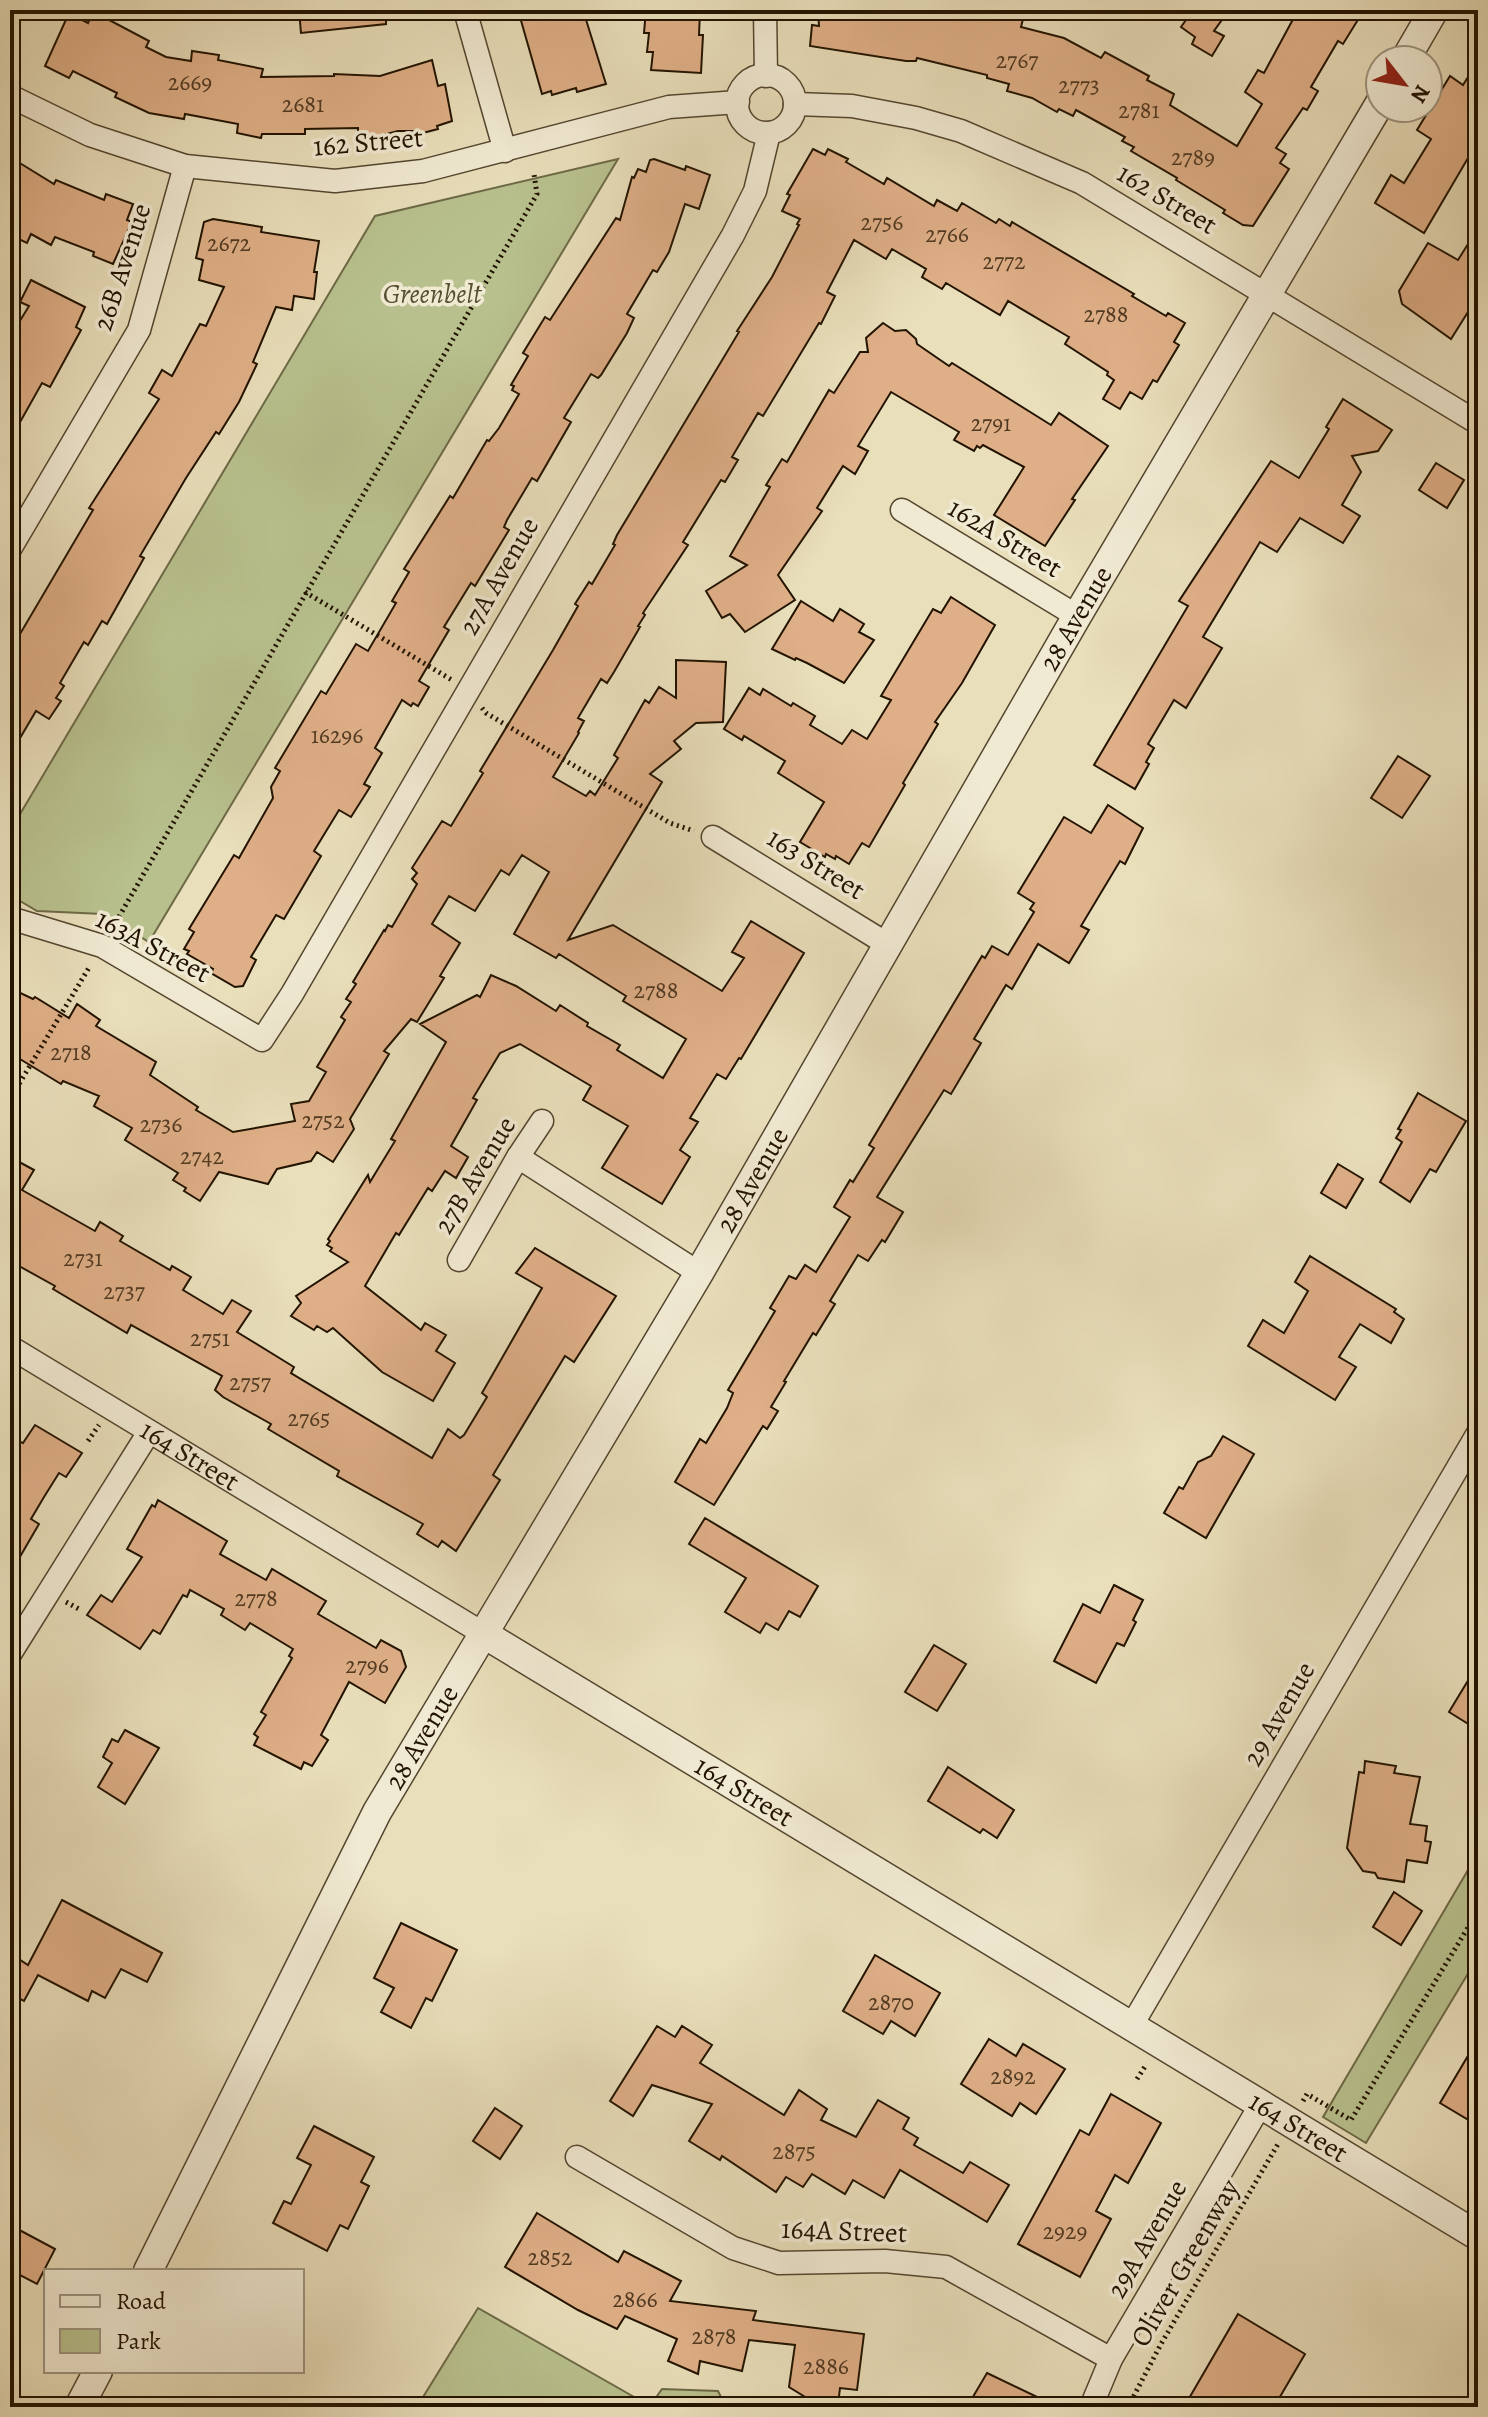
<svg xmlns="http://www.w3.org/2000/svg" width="1488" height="2417" viewBox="0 0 1488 2417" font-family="Alegreya,serif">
	<rect width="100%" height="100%" fill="#e9dfbb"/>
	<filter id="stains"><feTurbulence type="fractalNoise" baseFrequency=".0025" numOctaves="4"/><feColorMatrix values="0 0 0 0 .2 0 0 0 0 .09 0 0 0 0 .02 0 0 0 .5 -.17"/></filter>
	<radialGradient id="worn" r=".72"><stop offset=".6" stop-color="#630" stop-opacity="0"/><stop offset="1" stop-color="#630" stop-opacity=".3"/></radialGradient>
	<g fill="#b8c18e" stroke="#6d6a47" stroke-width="2">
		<polygon points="618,159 149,942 103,914 37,911 10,895 10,831 375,216"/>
		<polygon points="1478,1853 1478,1957 1366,2143 1323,2117"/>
		<polygon points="478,2308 650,2406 662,2389 718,2391 726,2407 428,2407 420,2402"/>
	</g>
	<g fill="#dfaf87" stroke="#221300" stroke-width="2">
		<polygon points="299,10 386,10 386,24 301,33"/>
		<polygon points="518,10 583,10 606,84 577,92 576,88 552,95 551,91 542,94"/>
		<polygon points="646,10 700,11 699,35 703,35 701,73 651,70 653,52 647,52 649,33 644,33"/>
		<polygon points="818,10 987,10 1023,19 1021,27 1064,38 1101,58 1105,52 1149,76 1147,80 1174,94 1170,105 1237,146 1262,104 1245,92 1258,70 1264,73 1298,10 1364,10 1343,44 1338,41 1311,87 1318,91 1307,110 1303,108 1276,148 1286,154 1280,163 1289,169 1253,226 1243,225 1223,213 1225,210 1176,180 1177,178 1131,151 1134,147 1122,141 1125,137 1076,110 1073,116 1059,109 1057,112 1032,98 1007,91 1009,84 987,78 987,75 917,58 916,61 906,61 810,46 812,25 819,26"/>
		<polygon points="1193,10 1229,10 1214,31 1224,36 1212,56 1192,44 1195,37 1181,27"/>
		<polygon points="69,13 88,23 92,14 95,16 96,13 149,41 146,47 166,57 191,61 192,51 219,55 218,60 263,69 261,77 334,76 334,74 380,76 432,60 438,86 445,84 452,121 437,126 438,129 419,134 418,131 398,131 379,136 358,136 358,128 305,129 305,134 262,134 261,138 237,133 238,124 185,114 184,119 149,113 115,97 117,93 73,71 69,78 45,66"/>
		<polygon points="1478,61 1478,141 1424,233 1375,203 1391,175 1404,183 1431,139 1417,130 1450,76 1463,85"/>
		<polygon points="813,149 825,155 828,149 848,159 846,162 884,184 887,178 934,206 937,200 957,211 962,203 996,223 999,219 1010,226 1012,222 1134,294 1132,296 1166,316 1168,313 1185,323 1174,342 1179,345 1157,382 1153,380 1142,399 1130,392 1120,409 1103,399 1114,380 1107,375 1108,372 1065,344 1069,337 1008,301 1000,315 946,283 942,289 922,277 926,269 892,249 886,259 854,240 827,292 835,296 821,324 819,323 763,416 758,413 732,457 738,460 725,482 721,480 683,542 688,545 643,613 645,615 638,626 640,627 614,672 607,683 601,679 578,718 584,721 578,732 579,733 553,777 586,796 590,791 595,795 618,758 614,755 645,700 649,703 659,687 676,698 676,660 726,662 723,722 696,723 674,741 681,749 650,774 662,782 568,940 613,925 722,991 744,958 732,952 751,921 804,953 741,1059 739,1058 726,1079 717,1074 690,1118 698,1122 680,1150 690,1157 662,1204 602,1168 628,1126 583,1100 591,1086 520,1044 500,1053 473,1098 477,1100 451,1146 468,1157 456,1178 445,1171 432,1191 428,1188 399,1235 396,1233 365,1286 421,1330 425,1323 446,1335 436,1351 455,1363 433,1401 382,1372 333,1328 327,1332 317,1326 314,1330 291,1316 301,1303 296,1296 348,1262 330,1251 332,1248 327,1245 330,1241 328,1239 368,1175 370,1182 395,1141 391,1139 446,1042 420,1024 477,995 480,997 491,975 516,986 556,1011 560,1005 588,1023 587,1026 620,1045 617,1050 663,1078 686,1039 623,1001 626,996 559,954 556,958 514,934 549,872 522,855 509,875 501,870 475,911 449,896 432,924 460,943 440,976 444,978 417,1022 411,1019 384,1051 389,1054 350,1119 354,1129 333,1162 317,1152 311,1161 277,1169 268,1184 219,1172 200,1201 184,1191 186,1188 173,1180 178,1173 125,1140 132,1128 94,1106 99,1096 63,1081 61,1084 10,1053 10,988 33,999 35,997 69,1018 77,1004 100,1020 96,1026 156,1062 150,1075 198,1107 196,1110 233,1132 295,1121 291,1104 309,1101 326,1072 317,1067 345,1020 341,1017 351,1002 346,999 356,984 353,982 384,930 385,931 388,925 392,927 417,884 412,879 417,873 412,868 442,821 451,826 483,773 480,771 553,650 578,606 575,604 589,582 592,584 615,545 613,544 617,535 739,332 737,331 772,277 799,225 797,224 800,219 782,211 790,195 787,194"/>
		<polygon points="10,157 54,184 56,180 104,200 106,194 133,204 127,220 132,222 113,264 93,256 94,252 55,237 51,245 31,234 27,243 10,235 10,223 18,207 10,202"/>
		<polygon points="654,159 685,170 686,166 710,175 699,209 685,204 669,252 657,272 653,270 627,314 634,318 627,333 601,375 598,378 591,374 564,418 571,422 537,481 532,478 507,520 504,527 509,530 475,586 471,583 444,627 449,630 419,681 429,687 418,706 413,703 411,706 402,700 375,748 382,753 364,784 370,787 351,817 339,810 314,851 321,856 284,919 276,915 251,957 256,960 243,986 235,987 211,973 213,969 187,954 189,951 184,949 194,932 189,929 234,855 239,858 273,798 271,787 280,771 275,768 321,691 326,694 356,644 368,651 396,603 392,601 409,572 404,569 450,496 453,498 487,440 489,441 499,428 519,394 512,390 514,386 511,385 528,356 523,353 545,317 550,320 616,218 620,220 632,177 634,178 638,169 646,172 650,160"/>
		<polygon points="213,219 262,227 261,232 319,241 314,272 317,272 314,299 294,296 292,310 276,307 253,362 257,364 239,402 219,434 216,432 186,478 140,556 144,558 107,624 102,621 88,645 84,642 60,683 64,686 56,698 61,701 49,719 36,711 10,755 10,651 93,510 89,508 159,399 149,393 162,370 172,376 200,324 206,326 224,287 199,280 203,260 196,258 204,222"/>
		<polygon points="1478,228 1478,296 1451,339 1402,304 1399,291 1428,243 1458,260"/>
		<polygon points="31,280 85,307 76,327 81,330 50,387 42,383 10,440 10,337 29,306 20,302"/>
		<polygon points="883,323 895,331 906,330 916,339 917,344 949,366 952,363 1051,425 1059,413 1108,446 1072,499 1075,500 1045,546 994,515 1024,467 983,445 980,448 977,446 974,451 954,440 959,432 891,392 858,446 868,451 855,474 843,466 817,508 822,511 778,575 795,600 745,632 730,614 722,618 706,591 747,565 730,556 770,487 766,485 782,459 787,462 829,390 834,393 860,352 868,352 866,338"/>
		<polygon points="1343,399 1392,430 1378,451 1352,456 1361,472 1342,505 1360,516 1343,543 1300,518 1277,552 1260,542 1203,637 1222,648 1186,708 1174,700 1148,744 1154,748 1146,762 1149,764 1135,789 1094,765 1188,606 1179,601 1271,461 1299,478 1329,429 1326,427"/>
		<polygon points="1436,463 1464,480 1447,508 1419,490"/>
		<polygon points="951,597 995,625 962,683 935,722 938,724 903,783 905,785 869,847 862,843 849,864 836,856 835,859 826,854 825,857 800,842 824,802 778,773 785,761 744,736 742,740 724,729 749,688 760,695 763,689 791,706 793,703 815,716 810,725 842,744 852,730 867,739 891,700 881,696 933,609 941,613"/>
		<polygon points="801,601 833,621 840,609 864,624 859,632 874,640 844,683 807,663 796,658 795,660 772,649"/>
		<polygon points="1398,756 1430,776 1402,818 1371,798"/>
		<polygon points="1108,805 1143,828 1125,864 1120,861 1081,926 1089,930 1069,963 1038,944 1012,989 1006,985 974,1039 981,1043 951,1094 944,1090 877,1197 903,1212 885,1242 882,1240 868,1261 858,1255 830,1301 835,1304 816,1335 813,1333 784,1381 786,1382 771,1407 778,1411 767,1429 763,1426 714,1505 675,1482 700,1439 706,1443 727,1408 733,1393 728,1390 775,1311 770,1308 789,1276 796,1279 805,1265 816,1272 850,1217 834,1207 850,1180 853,1182 874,1148 869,1145 982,956 985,958 992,946 1008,955 1034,912 1030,909 1034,903 1018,893 1064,817 1091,833"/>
		<polygon points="1418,1093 1466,1121 1436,1172 1430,1169 1410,1202 1380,1182 1402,1142 1396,1138 1401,1130 1398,1129"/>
		<polygon points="10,1157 34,1170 22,1190 95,1231 100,1222 123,1236 120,1241 170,1270 172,1266 191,1277 183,1290 223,1314 232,1300 251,1311 237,1332 294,1367 291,1373 432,1458 448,1429 460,1438 464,1435 487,1397 482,1393 542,1288 516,1273 535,1248 616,1296 574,1362 565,1356 493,1475 500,1480 456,1551 442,1541 438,1547 417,1534 423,1524 337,1476 339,1471 268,1429 271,1424 223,1397 215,1390 222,1376 131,1325 127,1333 53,1289 55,1286 10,1261"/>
		<polygon points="1338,1164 1363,1179 1346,1208 1321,1193"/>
		<polygon points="1310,1256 1396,1309 1394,1312 1404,1319 1391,1343 1360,1324 1339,1357 1356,1367 1335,1400 1248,1346 1263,1320 1284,1333 1308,1291 1295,1282"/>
		<polygon points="35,1425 82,1453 66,1477 59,1473 44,1497 31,1519 39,1524 10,1574 10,1454 18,1441 23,1443"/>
		<polygon points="1223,1436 1254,1454 1206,1538 1164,1513 1179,1487 1183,1489 1198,1462 1211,1456"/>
		<polygon points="158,1500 227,1541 220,1554 266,1580 272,1569 326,1601 318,1614 376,1648 381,1640 401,1651 406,1667 385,1703 349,1682 321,1735 328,1740 312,1766 304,1762 301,1769 254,1745 258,1737 254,1734 266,1715 261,1712 292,1658 289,1656 293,1649 250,1623 245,1630 221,1615 224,1609 190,1590 187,1597 183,1595 160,1634 153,1630 140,1649 87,1615 101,1595 112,1602 142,1557 127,1549 152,1505 155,1507"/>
		<polygon points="705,1518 818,1586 800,1617 789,1611 778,1630 766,1623 760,1633 725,1612 746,1578 689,1544"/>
		<polygon points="1114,1585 1143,1600 1133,1620 1136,1622 1124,1646 1117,1643 1096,1683 1054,1661 1083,1604 1100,1613"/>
		<polygon points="934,1645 966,1664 937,1711 905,1692"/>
		<polygon points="1478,1664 1478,1730 1449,1712"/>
		<polygon points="125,1730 159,1748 125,1804 98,1787 112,1763 103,1757 112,1739 118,1742"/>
		<polygon points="1365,1761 1396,1766 1394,1773 1420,1777 1410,1824 1427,1826 1425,1841 1431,1842 1427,1863 1407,1860 1404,1882 1378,1878 1375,1873 1363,1871 1347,1848 1359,1772 1364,1773"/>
		<polygon points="948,1767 1014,1810 997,1838 983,1829 980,1833 928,1801"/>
		<polygon points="1394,1892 1422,1911 1401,1945 1373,1927"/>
		<polygon points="62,1900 162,1953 147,1982 121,1969 105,1998 92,1991 88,2001 38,1975 24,2001 10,1994 10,1970 17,1958 28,1965"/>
		<polygon points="401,1923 457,1950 432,2001 426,1998 411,2028 381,2012 394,1988 374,1978"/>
		<polygon points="875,1955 940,1993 915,2036 891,2021 883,2034 843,2011"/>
		<polygon points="657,2026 675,2037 682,2026 712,2045 700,2063 784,2115 799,2090 827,2109 821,2120 856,2137 878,2100 909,2118 903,2129 918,2138 914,2145 963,2173 970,2162 1009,2185 987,2222 900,2170 884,2198 853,2180 845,2194 812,2174 803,2187 786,2177 776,2192 722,2156 720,2160 689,2141 712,2104 652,2085 633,2116 610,2101"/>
		<polygon points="989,2039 1016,2056 1023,2044 1065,2069 1036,2114 1020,2103 1012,2116 961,2084"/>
		<polygon points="1478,2039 1478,2111 1472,2122 1440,2103"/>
		<polygon points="1111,2094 1161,2123 1128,2183 1115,2175 1096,2211 1111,2219 1080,2277 1018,2244 1080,2130 1089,2135"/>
		<polygon points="495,2108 522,2126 500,2159 473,2141"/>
		<polygon points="314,2126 374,2157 361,2182 369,2186 348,2229 340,2225 327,2251 273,2223 284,2201 291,2204 311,2165 297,2158"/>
		<polygon points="537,2213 618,2262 624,2251 681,2281 670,2301 756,2311 753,2320 864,2334 857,2390 840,2388 838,2405 815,2403 789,2387 795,2345 749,2340 742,2371 700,2361 698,2374 668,2361 677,2339 625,2316 617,2329 578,2310 505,2267"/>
		<polygon points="10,2225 55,2249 37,2284 10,2270"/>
		<polygon points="1238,2314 1305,2354 1274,2407 1184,2407"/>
		<polygon points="987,2373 1058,2407 967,2407"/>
	</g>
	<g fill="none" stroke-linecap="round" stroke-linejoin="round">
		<defs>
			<g id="minor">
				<polyline points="465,10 505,151"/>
				<polyline points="765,10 766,76"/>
				<circle cx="766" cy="104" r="29"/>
				<polyline points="10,96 90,135 185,166 335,181 423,171 669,107 738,102"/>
				<polyline points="795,104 852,106 916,118 961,131 1082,183 1478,423"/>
				<polyline points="902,510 1077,616"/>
				<polyline points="10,549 139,330 185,166"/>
				<polyline points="713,837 887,944"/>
				<polyline points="10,918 102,946 262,1040 292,994 733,235 755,191 769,133"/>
				<polyline points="518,1157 699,1273"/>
				<polyline points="459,1260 518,1157 542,1121"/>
				<path id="s1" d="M 10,1347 L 484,1634"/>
				<polyline points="10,1654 149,1432"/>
				<polyline points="1132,2025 1478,1433"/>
				<polyline points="577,2157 733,2248 779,2263 885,2261 946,2267 1111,2359"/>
				<polyline points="1091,2407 1111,2359 1261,2104"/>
			</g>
			<g id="tertiary">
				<polyline points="1405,60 1434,10"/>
				<path id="s2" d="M 484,1634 L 1478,2236"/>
				<path id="s3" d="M 148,2271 L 377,1812 L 699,1273 L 1077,616 L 1380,103"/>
				<polyline points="79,2407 98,2371"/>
			</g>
		</defs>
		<use href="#minor" stroke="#54462f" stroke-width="25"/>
		<use href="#tertiary" stroke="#54462f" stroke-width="31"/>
		<g stroke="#221300" stroke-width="5" stroke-dasharray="2 4" stroke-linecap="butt">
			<polyline points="305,592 452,680"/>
			<polyline points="482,708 486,713 670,823 694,831"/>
			<polyline points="113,927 537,194 534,174"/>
			<polyline points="10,1099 90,966"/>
			<polyline points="88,1441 99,1425"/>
			<polyline points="66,1602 79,1609"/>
			<polyline points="1137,2079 1146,2065"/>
			<polyline points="1303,2101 1307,2094 1351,2120 1478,1911"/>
			<polyline points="1128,2407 1161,2344 1278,2144"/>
		</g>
		<use href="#minor" stroke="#f1ead3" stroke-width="22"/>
		<use href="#tertiary" stroke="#f1ead3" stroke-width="28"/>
	</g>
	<g text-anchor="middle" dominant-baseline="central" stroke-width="7" stroke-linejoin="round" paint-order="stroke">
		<g font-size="24" fill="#513a22">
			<text x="1017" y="60">2767</text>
			<text x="190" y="82">2669</text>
			<text x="1079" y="85">2773</text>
			<text x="303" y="104">2681</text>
			<text x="1139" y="110">2781</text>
			<text x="1193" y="157">2789</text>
			<text x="882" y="222">2756</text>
			<text x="947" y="234">2766</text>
			<text x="229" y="243">2672</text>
			<text x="1004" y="261">2772</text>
			<text x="1106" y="314">2788</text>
			<text x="991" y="423">2791</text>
			<text x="337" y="735">16296</text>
			<text x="656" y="990">2788</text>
			<text x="71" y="1052">2718</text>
			<text x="323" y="1120">2752</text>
			<text x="161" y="1124">2736</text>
			<text x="202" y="1156">2742</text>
			<text x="83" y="1258">2731</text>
			<text x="124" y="1291">2737</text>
			<text x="210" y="1338">2751</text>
			<text x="250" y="1382">2757</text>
			<text x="309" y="1418">2765</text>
			<text x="256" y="1598">2778</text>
			<text x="367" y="1665">2796</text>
			<text x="891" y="2002">2870</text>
			<text x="1013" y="2076">2892</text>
			<text x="794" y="2151">2875</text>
			<text x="1065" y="2231">2929</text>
			<text x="550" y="2257">2852</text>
			<text x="635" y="2299">2866</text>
			<text x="714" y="2336">2878</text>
			<text x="826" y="2366">2886</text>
		</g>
		<g font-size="28" fill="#221300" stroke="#f1ead3">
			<text transform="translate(368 142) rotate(-5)">162 Street</text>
			<text transform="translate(1167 199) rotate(31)">162 Street</text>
			<text transform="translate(122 267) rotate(-72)">26B Avenue</text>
			<text transform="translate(1005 538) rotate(31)">162A Street</text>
			<text transform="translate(499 576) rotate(-60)">27A Avenue</text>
			<text stroke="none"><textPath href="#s3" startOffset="1896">28 Avenue</textPath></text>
			<text transform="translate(816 864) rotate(32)">163 Street</text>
			<text transform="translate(153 946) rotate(28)">163A Street</text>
			<text transform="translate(475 1175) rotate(-59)">27B Avenue</text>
			<text stroke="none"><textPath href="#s3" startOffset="1248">28 Avenue</textPath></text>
			<text stroke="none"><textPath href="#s1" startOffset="210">164 Street</textPath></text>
			<text transform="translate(1279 1714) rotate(-60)">29 Avenue</text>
			<text stroke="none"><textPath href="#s3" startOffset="600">28 Avenue</textPath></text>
			<text stroke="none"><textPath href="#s2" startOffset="304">164 Street</textPath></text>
			<text stroke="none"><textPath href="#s2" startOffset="952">164 Street</textPath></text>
			<text transform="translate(844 2231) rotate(2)">164A Street</text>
			<text transform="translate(1147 2239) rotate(-60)">29A Avenue</text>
			<text transform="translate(1185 2263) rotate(-60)">Oliver Greenway</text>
		</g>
		<g font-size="28" font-style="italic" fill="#565032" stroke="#f1ead3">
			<text x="432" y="294">Greenbelt</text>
		</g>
	</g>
	<rect width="1488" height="2417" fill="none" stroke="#e9dfbb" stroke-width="40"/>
	<rect x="12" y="12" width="1464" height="2393" fill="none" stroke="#221300" stroke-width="4"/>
	<rect x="20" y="20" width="1448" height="2377" fill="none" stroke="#221300" stroke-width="2"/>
	<rect x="44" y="2269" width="260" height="104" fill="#f1ead3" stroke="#9e947f" stroke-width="2"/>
	<rect x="60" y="2295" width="40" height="12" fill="#f1ead3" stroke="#9e947f" stroke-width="2"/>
	<text x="116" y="2309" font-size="24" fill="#221300">Road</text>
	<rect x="60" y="2329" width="40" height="24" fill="#b8c18e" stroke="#9e947f" stroke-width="2"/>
	<text x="116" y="2349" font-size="24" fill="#221300">Park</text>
	<g transform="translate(1404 84) rotate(121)"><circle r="38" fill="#f1ead3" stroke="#9e947f" stroke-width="2"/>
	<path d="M0-6L14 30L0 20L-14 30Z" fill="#8f2418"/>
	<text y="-12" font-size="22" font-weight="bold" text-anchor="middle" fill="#221300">N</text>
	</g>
	<rect width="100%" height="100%" filter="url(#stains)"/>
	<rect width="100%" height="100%" fill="url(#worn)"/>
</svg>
